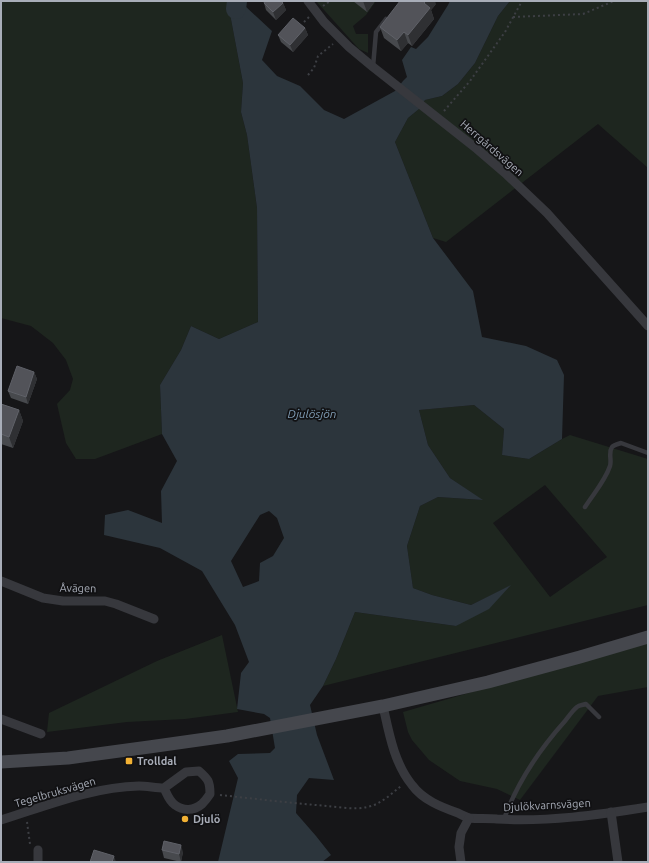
<svg xmlns="http://www.w3.org/2000/svg" width="649" height="863" viewBox="0 0 649 863" font-family="Ubuntu,sans-serif">
	<rect width="100%" height="100%" fill="#161618"/>
	<g fill="#1e261f" fill-rule="evenodd">
		<polygon points="1,1 230,1 230,14 243,83 241,112 247,135 257,208 258,322 219,339 191,326 181,350 160,385 162,434 95,459 76,459 66,443 57,404 70,390 73,379 66,360 53,343 31,326 1,318"/>
		<polygon points="316,1 376,1 366,15 353,26 356,34 368,34 368,53 359,49"/>
		<polygon points="510,1 648,1 648,168 598,124 446,242 433,238 395,142 408,118 419,109 425,100 442,96 458,84 475,63 498,16"/>
		<path d="M 474,405 L 504,429 L 502,455 L 529,459 L 562,439 L 570,435 L 648,459 L 648,605 L 323,686 L 336,659 L 355,612 L 456,626 L 510,586 L 471,605 L 432,595 L 413,588 L 407,546 L 420,506 L 438,497 L 482,500 L 450,478 L 428,445 L 419,410 ZM 545,485 L 607,557 L 550,597 L 493,523 Z"/>
		<polygon points="222,635 238,712 185,719 127,722 47,732 49,713 157,661"/>
		<polygon points="648,641 648,687 598,696 520,800 497,789 460,781 429,760 412,740 408,732 403,712"/>
	</g>
	<path fill="#2c353c" fill-rule="evenodd" d="M 450,1 L 510,1 L 498,16 L 475,63 L 458,84 L 442,96 L 425,100 L 419,109 L 408,118 L 395,142 L 433,238 L 473,291 L 482,337 L 526,346 L 557,360 L 564,375 L 562,439 L 529,459 L 502,455 L 504,429 L 474,405 L 419,410 L 428,445 L 450,478 L 483,500 L 438,497 L 420,506 L 407,546 L 413,588 L 432,595 L 471,605 L 511,585 L 489,609 L 456,626 L 355,612 L 336,659 L 323,686 L 310,705 L 317,735 L 334,780 L 309,778 L 297,795 L 296,813 L 316,836 L 331,855 L 322,862 L 218,862 L 238,778 L 229,761 L 238,754 L 270,753 L 275,748 L 270,718 L 264,714 L 237,709 L 241,673 L 249,662 L 235,625 L 202,571 L 160,548 L 104,535 L 105,515 L 128,510 L 162,523 L 161,491 L 177,461 L 162,434 L 160,385 L 181,350 L 191,326 L 219,339 L 258,322 L 257,208 L 247,135 L 241,112 L 243,83 L 230,14 L 236,9 L 244,5 L 272,31 L 262,60 L 277,76 L 300,86 L 324,110 L 344,119 L 395,91 L 403,81 L 407,77 L 402,60 L 411,47 L 416,49 L 428,37 L 448,5 ZM 269,511 L 277,518 L 284,538 L 273,556 L 260,563 L 259,581 L 243,587 L 231,561 L 260,515 Z"/>
	<g fill="none" stroke-linecap="round" stroke-linejoin="round">
		<polyline stroke="#2c353c" stroke-width="20" points="236,9 237,1"/>
		<g stroke="#3d3f44" stroke-width="2" stroke-dasharray="2 3" stroke-linecap="butt">
			<polyline points="323,6 330,1"/>
			<polyline points="513,17 583,14 614,1"/>
			<polyline points="304,22 309,17"/>
			<polyline points="308,75 314,68 318,56 333,44"/>
			<polyline points="444,111 470,81 505,32 522,1"/>
			<path d="M 220,795 C 256,799 292,803 327,806 C 340,807 355,810 367,807 C 380,805 391,794 401,786"/>
			<polyline points="27,822 30,844"/>
		</g>
		<g stroke="#37383d" stroke-width="4.5">
			<polyline points="373,67 376,32 386,19"/>
			<path d="M 585,507 C 594,493 605,481 610,466 C 612,460 608,453 612,447 C 614,445 618,444 621,443 L 648,453"/>
			<path d="M 504,819 C 517,783 540,749 565,721 C 569,716 573,710 577,707 C 579,705 583,705 586,704 L 599,717"/>
		</g>
		<g stroke="#37383d" stroke-width="9">
			<polyline points="308,1 324,22 349,47 373,67 477,149 505,173 547,213 648,326"/>
			<polyline points="1,581 43,598 63,601 105,601 116,604 154,619"/>
			<path d="M 383,706 C 389,733 394,763 412,785 C 423,800 441,807 458,813 C 462,815 466,817 469,818 C 478,819 488,818 497,819 C 547,822 598,815 648,807"/>
			<polyline points="1,719 41,734"/>
			<polyline points="611,812 618,862"/>
			<path d="M 1,820 C 46,806 92,787 139,786 C 147,786 156,788 164,788 L 186,772 L 199,771 C 208,779 210,781 210,794 C 208,797 205,801 202,804 C 194,811 183,811 175,805 C 169,801 167,794 164,788"/>
			<polyline points="38,850 38,862"/>
			<polyline points="461,862 459,847 461,833 469,818"/>
		</g>
		<polyline stroke="#45474d" stroke-width="13" points="1,762 68,758 149,747 227,736 383,706 488,682 580,657 648,637"/>
	</g>
	<g fill="#47494d">
		<polygon points="353,1 375,1 367,12"/>
		<polygon points="264,3 283,3 286,10 276,20 266,10"/>
		<polygon points="436,4 431,10 434,19 412,46 408,43 401,51 384,38 380,27"/>
		<polygon points="305,28 308,35 293,52 281,42 278,35"/>
		<polygon points="34,372 37,379 28,404 11,398 8,391"/>
		<polygon points="1,404 19,410 23,421 13,448 1,444"/>
		<polygon points="162,850 183,852 181,862 164,858"/>
	</g>
	<g fill="#2f3033">
		<polygon points="363,1 375,1 367,12"/>
		<polygon points="426,1 435,1 436,4 431,10 434,19 412,46 408,35 424,3"/>
		<polygon points="283,3 286,10 276,20 273,12"/>
		<polygon points="305,28 308,35 293,52 290,45"/>
		<polygon points="404,32 408,43 401,51 397,40"/>
		<polygon points="34,372 37,379 28,404 26,397"/>
		<polygon points="19,410 23,421 13,448 9,437"/>
		<polygon points="181,845 183,852 181,862 179,854"/>
		<polygon points="114,856 116,862 112,862"/>
	</g>
	<g fill="#525359" stroke="#5f6168">
		<polygon points="265,1 281,1 283,3 273,12 264,3"/>
		<polygon points="400,1 426,1 424,3 430,8 408,35 404,32 397,40 380,27"/>
		<polygon points="293,18 305,28 290,45 278,35"/>
		<polygon points="17,366 34,372 26,397 8,391"/>
		<polygon points="1,404 19,410 9,437 1,434"/>
		<polygon points="164,841 181,845 179,854 162,850"/>
		<polygon points="94,850 114,856 112,862 90,862"/>
	</g>
	<g fill="#f2b134" stroke="#111113" stroke-width="1.5">
		<rect x="125" y="757" width="8" height="8" rx="2"/>
		<circle cx="185" cy="819" r="4"/>
	</g>
	<g text-anchor="middle" dominant-baseline="central" stroke-width="3.5" stroke-linejoin="round" paint-order="stroke">
		<g font-size="11" fill="#a8adb8" stroke="#111113">
			<text transform="translate(492 148) rotate(41)">Herrgårdsvägen</text>
			<text transform="translate(78 588) rotate(1)">Åvägen</text>
			<text transform="translate(55 792) rotate(-16)">Tegelbruksvägen</text>
			<text transform="translate(547 805) rotate(-3)">Djulökvarnsvägen</text>
		</g>
		<g font-size="11" font-weight="bold" fill="#a8adb8" stroke="#111113" text-anchor="start">
			<text x="137" y="761">Trolldal</text>
			<text x="193" y="819">Djulö</text>
		</g>
		<g font-size="12" font-style="italic" fill="#7f9bb3" stroke="#111113">
			<text x="312" y="413">Djulösjön</text>
		</g>
	</g>
	<rect width="649" height="863" fill="none" stroke="#a8adb8" stroke-width="4"/>
</svg>
